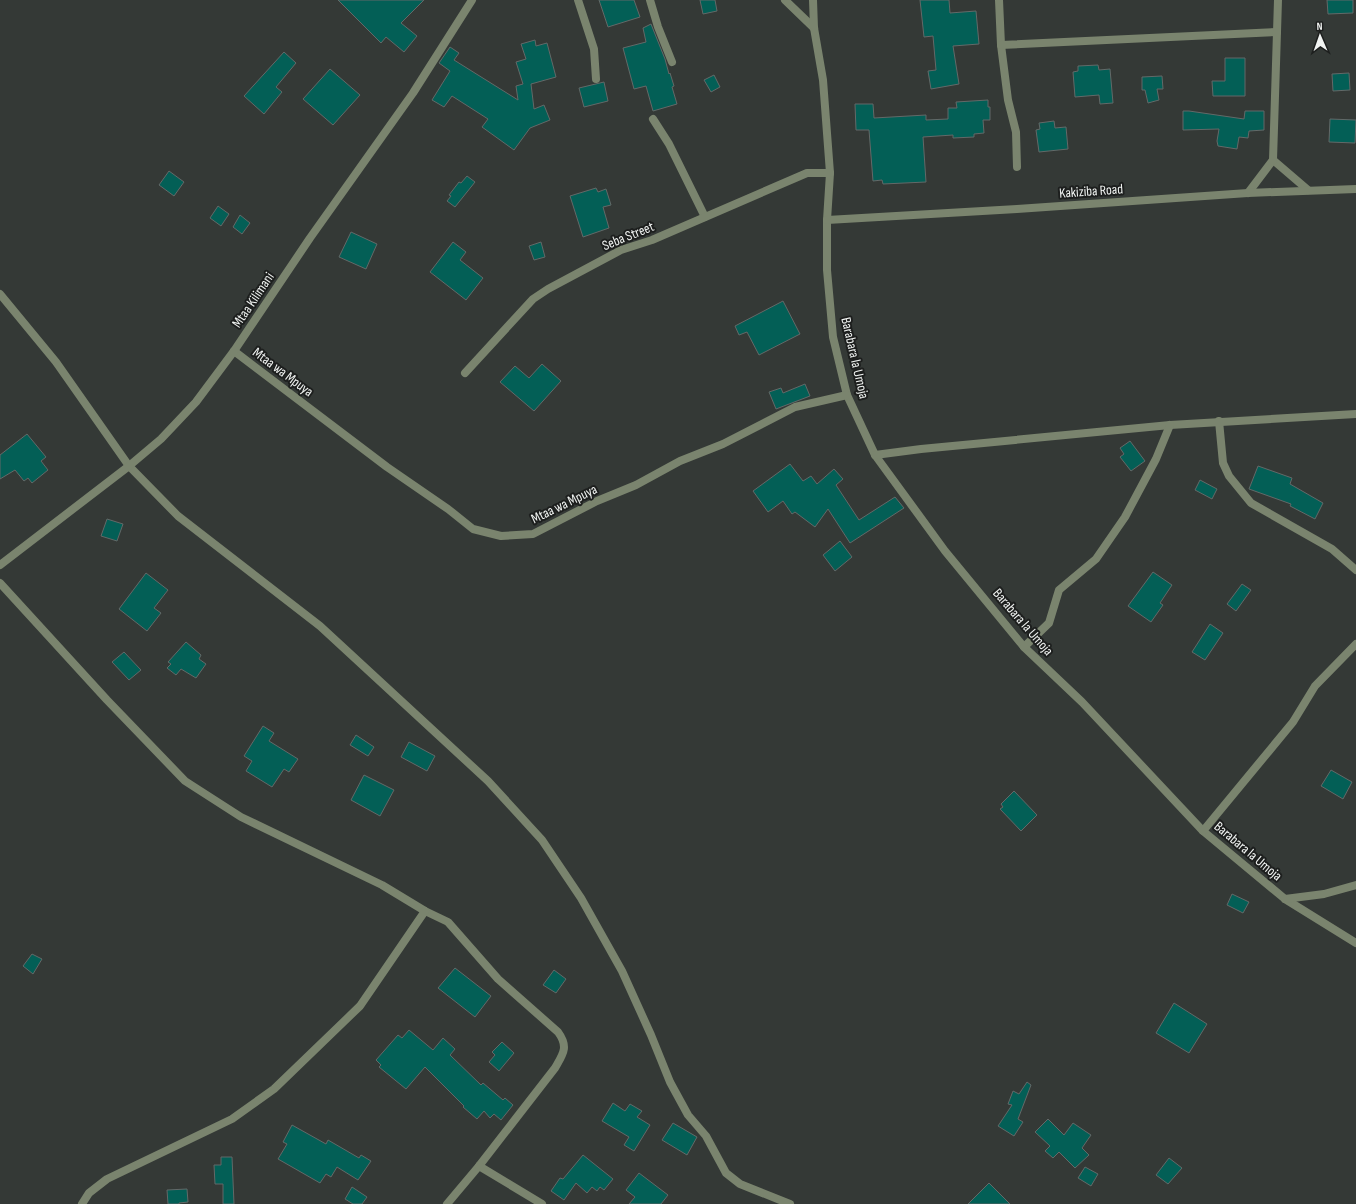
<svg xmlns="http://www.w3.org/2000/svg" width="1356" height="1204" viewBox="0 0 1356 1204" font-family="'Sofia Sans Condensed',sans-serif">
	<rect width="100%" height="100%" fill="#343936"/>
	<g fill="#035f56" stroke="#636968">
		<polygon points="338,0 424,0 401,23 417,36 404,52 386,37 381,43"/>
		<polygon points="599,0 634,0 640,17 608,27"/>
		<polygon points="700,0 715,0 717,11 703,14"/>
		<polygon points="920,0 949,0 950,13 976,11 979,44 953,46 959,84 931,89 928,71 936,70 933,36 924,37"/>
		<polygon points="1327,0 1353,0 1353,13 1328,14"/>
		<polygon points="651,24 665,59 669,74 670,73 674,86 672,87 677,104 653,111 646,86 634,89 623,48 646,42 643,28"/>
		<polygon points="535,40 536,46 547,43 556,77 531,84 534,109 544,105 550,120 530,128 514,150 482,127 488,119 452,96 444,107 432,100 450,71 439,63 450,47 459,53 454,60 518,100 516,86 523,84 516,62 526,59 521,44"/>
		<polygon points="284,52 296,63 276,87 282,92 264,114 244,96"/>
		<polygon points="1225,58 1245,58 1245,96 1213,96 1212,81 1225,81"/>
		<polygon points="1098,65 1099,70 1110,69 1113,103 1100,104 1099,95 1075,97 1073,72 1078,71 1078,66"/>
		<polygon points="330,69 360,95 333,125 303,99"/>
		<polygon points="1349,73 1350,90 1333,91 1332,74"/>
		<polygon points="714,75 720,87 711,92 704,80"/>
		<polygon points="1162,76 1163,89 1157,89 1159,100 1148,103 1145,90 1142,90 1142,77"/>
		<polygon points="604,82 608,101 584,107 579,88"/>
		<polygon points="988,100 988,107 990,107 990,120 983,120 984,133 974,134 974,137 953,138 953,135 923,137 926,182 883,184 882,180 873,181 869,130 856,130 855,104 873,104 874,118 926,115 926,120 948,119 948,108 957,108 956,102"/>
		<polygon points="1183,111 1189,111 1244,119 1245,111 1264,111 1264,130 1249,131 1248,138 1239,137 1237,149 1218,146 1217,141 1219,129 1183,130"/>
		<polygon points="1330,119 1356,120 1355,143 1329,142"/>
		<polygon points="1054,121 1055,128 1066,127 1068,149 1039,152 1036,130 1040,129 1039,123"/>
		<polygon points="169,171 184,182 174,196 159,185"/>
		<polygon points="467,176 475,182 455,207 447,201 451,196 449,195 459,182 461,183"/>
		<polygon points="596,188 598,192 606,189 611,205 603,207 609,228 583,237 570,196"/>
		<polygon points="218,206 229,214 221,226 210,218"/>
		<polygon points="240,215 250,223 242,234 233,227"/>
		<polygon points="351,232 377,244 366,269 339,257"/>
		<polygon points="453,242 466,252 460,260 483,278 466,300 430,272"/>
		<polygon points="541,242 545,257 534,260 529,246"/>
		<polygon points="783,301 800,334 759,355 747,332 739,335 735,326"/>
		<polygon points="542,364 561,381 534,411 500,382 515,366 529,378"/>
		<polygon points="805,384 810,396 776,409 769,392 781,388 783,393"/>
		<polygon points="27,434 46,457 41,461 48,470 32,483 28,478 24,481 15,470 0,479 0,455"/>
		<polygon points="1130,441 1145,461 1131,471 1120,457 1124,454 1120,448"/>
		<polygon points="790,464 803,481 811,476 817,484 834,469 843,479 836,485 859,520 895,497 904,508 850,543 828,509 815,527 795,512 792,514 783,501 768,512 753,491"/>
		<polygon points="1258,466 1292,478 1290,484 1323,503 1315,519 1290,506 1291,504 1249,489"/>
		<polygon points="1200,480 1217,489 1212,499 1195,490"/>
		<polygon points="107,519 123,524 117,541 101,536"/>
		<polygon points="840,541 852,557 835,571 823,555"/>
		<polygon points="1153,572 1172,585 1160,603 1163,605 1151,622 1128,606"/>
		<polygon points="146,573 168,590 154,608 161,613 147,631 119,609"/>
		<polygon points="1242,584 1251,590 1236,611 1227,604"/>
		<polygon points="1210,624 1223,633 1205,660 1192,652"/>
		<polygon points="186,642 201,655 199,659 206,664 196,678 181,669 176,675 167,668 171,664 168,662"/>
		<polygon points="124,652 141,670 129,680 112,662"/>
		<polygon points="263,726 274,733 269,741 298,759 289,772 284,769 272,787 246,771 252,761 244,756"/>
		<polygon points="356,735 374,747 368,756 350,745"/>
		<polygon points="409,742 435,756 427,771 401,757"/>
		<polygon points="1331,770 1352,782 1343,799 1321,786"/>
		<polygon points="364,775 394,790 380,816 351,800"/>
		<polygon points="1014,791 1037,815 1021,831 1000,809 1003,807 1001,804"/>
		<polygon points="1232,894 1249,902 1243,913 1227,905"/>
		<polygon points="32,954 42,959 33,974 23,966"/>
		<polygon points="455,968 491,996 475,1017 438,988"/>
		<polygon points="554,970 566,979 556,993 543,985"/>
		<polygon points="1174,1003 1207,1024 1189,1053 1156,1033"/>
		<polygon points="409,1030 433,1050 443,1038 455,1049 450,1055 481,1085 483,1083 503,1100 505,1098 513,1105 501,1120 494,1114 490,1118 484,1111 477,1119 463,1107 464,1106 425,1067 406,1089 379,1067 381,1065 376,1060 398,1035 402,1038"/>
		<polygon points="502,1042 514,1053 499,1071 489,1062 495,1055 492,1052"/>
		<polygon points="1027,1082 1031,1085 1018,1119 1023,1122 1014,1136 998,1126 1012,1105 1008,1104 1013,1091 1019,1094"/>
		<polygon points="613,1103 625,1111 630,1104 642,1111 637,1117 650,1125 634,1151 624,1145 629,1137 602,1121"/>
		<polygon points="1048,1119 1064,1135 1073,1123 1091,1135 1082,1148 1089,1155 1075,1168 1059,1152 1053,1158 1045,1151 1050,1146 1035,1132"/>
		<polygon points="673,1123 697,1137 687,1155 662,1140"/>
		<polygon points="292,1125 326,1144 328,1140 359,1158 361,1155 371,1161 358,1180 337,1167 331,1177 326,1174 320,1183 278,1159 287,1144 283,1142"/>
		<polygon points="583,1155 613,1179 604,1190 600,1187 597,1191 592,1187 587,1193 576,1183 564,1200 551,1191 560,1178 563,1179"/>
		<polygon points="221,1157 232,1157 234,1204 223,1204 223,1184 215,1184 214,1165 221,1165"/>
		<polygon points="1169,1158 1182,1168 1168,1184 1156,1175"/>
		<polygon points="1085,1167 1098,1174 1091,1186 1078,1178"/>
		<polygon points="639,1173 668,1195 661,1204 629,1204 635,1197 626,1190"/>
		<polygon points="989,1183 1010,1204 968,1204"/>
		<polygon points="352,1187 367,1197 362,1204 353,1204 345,1199"/>
		<polygon points="187,1189 188,1202 179,1203 179,1204 168,1204 167,1190"/>
	</g>
	<g fill="none" stroke-linecap="round" stroke-linejoin="round">
		<g stroke="#7a846e" stroke-width="8">
			<polyline points="578,0 594,49 596,79"/>
			<polyline points="650,0 658,27 672,62"/>
			<polyline points="785,0 814,28"/>
			<polyline points="813,0 814,28 823,80 830,173 827,220 827,270 833,337 847,395 875,455 945,551 1024,647 1082,702 1203,831 1285,899 1356,943"/>
			<polyline points="999,0 1001,45 1008,100 1016,132 1017,167"/>
			<polyline points="1001,45 1277,32"/>
			<polyline points="653,119 669,144 705,217"/>
			<polyline points="1273,160 1308,190"/>
			<polyline points="1248,193 1273,160 1278,0"/>
			<polyline points="827,220 1017,209 1248,193 1356,189"/>
			<polyline points="0,294 56,362 129,466 178,516 320,626 488,781 542,840 581,898 622,971 651,1035 670,1082 688,1115 706,1136 726,1173 740,1184 790,1204"/>
			<polyline points="234,351 387,467 448,509 473,529 501,536 533,534 597,501 636,485 680,461 723,444 795,407 847,395"/>
			<polyline points="465,373 533,299 548,289 621,250 652,240 807,173 830,173"/>
			<polyline points="1219,421 1223,463 1229,476 1251,503 1332,549 1356,570"/>
			<polyline points="875,455 921,449 1170,425 1356,414"/>
			<polyline points="0,565 129,466 161,439 196,402 234,351 310,238 413,93 472,0"/>
			<path d="M 0,583 L 107,700 L 185,781 L 241,817 L 382,885 L 425,911 L 448,922 L 498,979 L 558,1032 C 569,1047 563,1054 555,1068 L 479,1166 L 447,1204"/>
			<polyline points="1024,647 1049,623 1059,590 1096,559 1125,517 1156,459 1170,425"/>
			<polyline points="1203,831 1293,722 1315,686 1356,644"/>
			<polyline points="1285,899 1324,894 1356,885"/>
			<polyline points="479,1166 542,1204"/>
			<polyline points="82,1204 89,1193 107,1179 232,1119 274,1089 360,1006 425,911"/>
		</g>
	</g>
	<g text-anchor="middle" dominant-baseline="central" stroke-width="4" stroke-linejoin="round" paint-order="stroke">
		<g font-size="14" fill="#f1f4f2" stroke="#1d1f1e">
			<text transform="translate(1091 191) rotate(-4)">Kakiziba Road</text>
			<text transform="translate(628 236) rotate(-22)">Seba Street</text>
			<text transform="translate(253 300) rotate(-56)">Mtaa Kilimani</text>
			<text transform="translate(855 358) rotate(77)">Barabara la Umoja</text>
			<text transform="translate(283 372) rotate(37)">Mtaa wa Mpuya</text>
			<text transform="translate(564 504) rotate(-26)">Mtaa wa Mpuya</text>
			<text transform="translate(1023 622) rotate(49)">Barabara la Umoja</text>
			<text transform="translate(1248 851) rotate(40)">Barabara la Umoja</text>
		</g>
	</g>
	<g transform="translate(1320 36) rotate(358)" stroke="#1d1f1e" stroke-width="3" paint-order="stroke">
	<path d="M0-3L7 15L0 10L-7 15Z" fill="#f1f4f2"/>
	<text y="-6" font-size="11" font-weight="bold" text-anchor="middle" fill="#f1f4f2">N</text>
	</g>
</svg>
